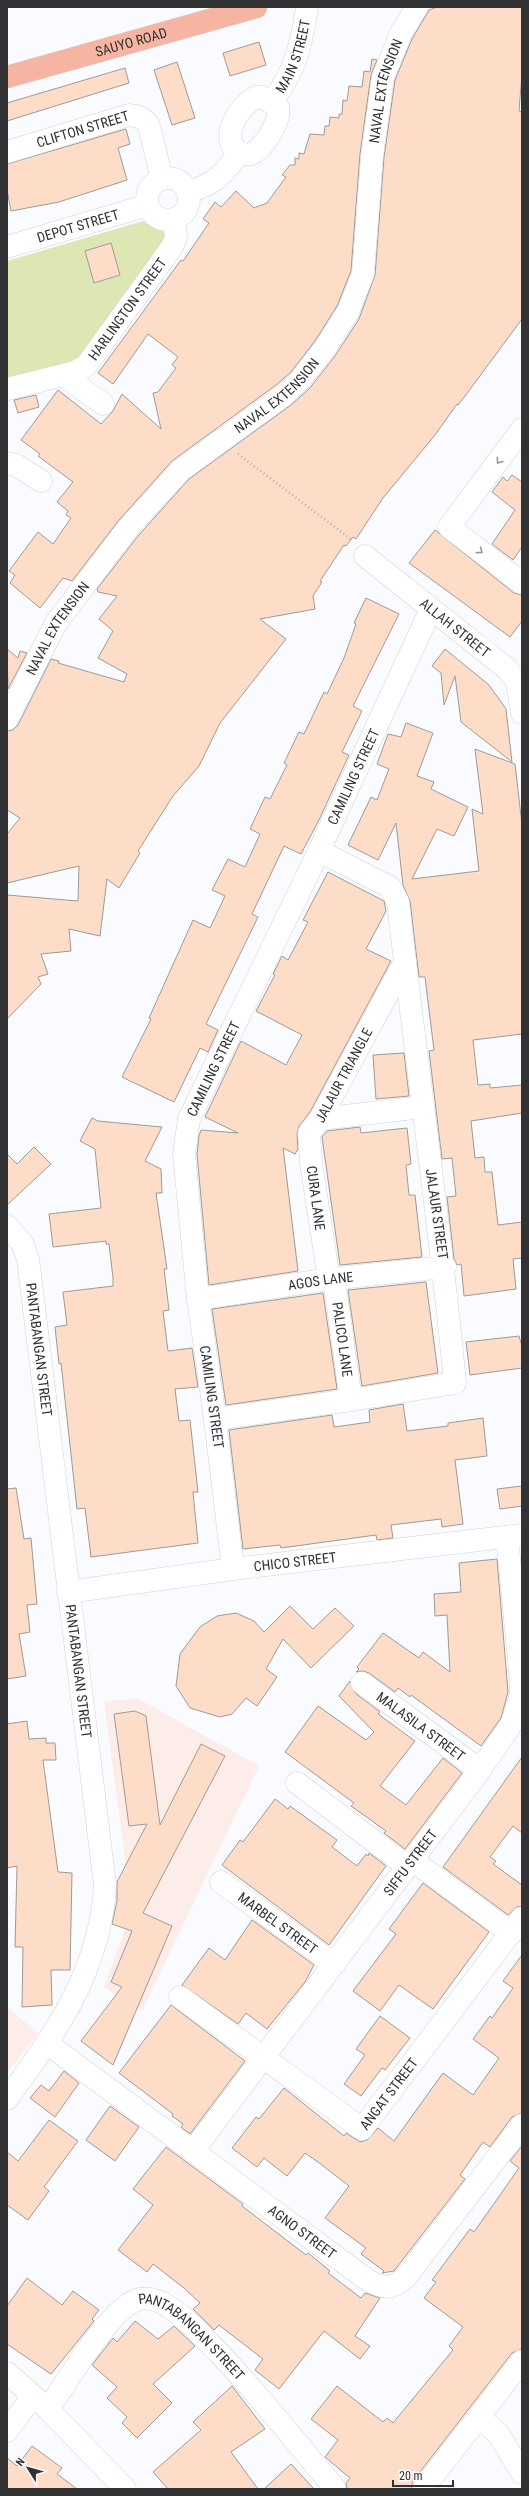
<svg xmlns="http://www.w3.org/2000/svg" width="529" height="2496" viewBox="0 0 529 2496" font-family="'Roboto Condensed',sans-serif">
	<rect width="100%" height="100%" fill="#f9fbfe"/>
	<g fill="#fdede8">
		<polygon points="137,1698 259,1766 142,2011 104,1987 132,1910 104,1702"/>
		<polygon points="7,2007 38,2033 7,2073"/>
	</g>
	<polygon fill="#dde7b3" points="150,219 162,226 169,234 85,358 7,380 7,261"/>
	<g fill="#feddc8" stroke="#9e9a98">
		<polygon points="437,7 522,7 522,74 519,111 522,112 522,319 468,392 458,405 457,404 435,435 383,498 356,539 353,537 346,546 344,545 320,581 322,582 313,596 315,609 260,619 286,639 220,723 199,766 173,796 138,851 140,853 119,888 107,879 100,936 69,929 71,951 41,954 48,974 38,977 41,984 7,1019 7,895 78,901 79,866 7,883 7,834 20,818 7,810 7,731 13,730 18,725 51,659 59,661 58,663 124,682 127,674 98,658 113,631 99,619 117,596 98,592 97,589 138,536 189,479 291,405 309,389 335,356 359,319 375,275 384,157 395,80 412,39 429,10"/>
		<polygon points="259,42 266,65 230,76 223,53"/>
		<polygon points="372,59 377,60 371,75 360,154 351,271 337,306 315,341 291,372 276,385 172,461 119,520 72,581 63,578 40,608 10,583 15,575 9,571 38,532 53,544 71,518 66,515 68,511 57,502 73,482 38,456 40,454 21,440 58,390 101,424 113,411 122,394 161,429 153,393 158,392 176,368 172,365 178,357 148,334 113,384 98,373 181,260 183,261 209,223 203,219 215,202 221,207 236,191 254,208 267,203 286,177 282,175 290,165 295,165 295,158 299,159 299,153 304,154 310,134 324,135 325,126 329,126 330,117 339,118 339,114 342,114 343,100 347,101 349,86 362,87 364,71 370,72"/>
		<polygon points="177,62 195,118 172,125 154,70"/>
		<polygon points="125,68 129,83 7,121 7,103"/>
		<polygon points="126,129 130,144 118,148 127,180 59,202 11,211 7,190 7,164"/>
		<polygon points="111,243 120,275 94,283 85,251"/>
		<polygon points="36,395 39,407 18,413 14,400"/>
		<polygon points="512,475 522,482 522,547 513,560 492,544 515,510 492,492 503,477 507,481"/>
		<polygon points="435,530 514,593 522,595 522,621 510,637 409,563"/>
		<polygon points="366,598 399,614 353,706 362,711 342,752 349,755 319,820 301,854 284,846 252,914 258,917 206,1024 218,1030 208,1052 200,1048 174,1102 122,1077 151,1019 149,1018 193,920 210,928 225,896 212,890 228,859 245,867 260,834 250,829 265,797 270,799 287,765 284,763 299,732 304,734 324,692 327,694 344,658 356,624 354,623"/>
		<polygon points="7,649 18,658 20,651 27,653 8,689"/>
		<polygon points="445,649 489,685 506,709 512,762 461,722 455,676 444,705 441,673 432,666"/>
		<polygon points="406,723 433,733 417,776 434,782 431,789 468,807 454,836 437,829 412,879 479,871 472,809 483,814 475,749 515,764 522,825 522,1034 473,1040 478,1085 490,1084 490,1088 522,1085 522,1113 471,1121 475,1158 484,1157 485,1172 492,1172 498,1225 522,1222 522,1258 513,1259 516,1289 464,1296 461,1264 457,1265 454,1259 447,1197 456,1196 452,1158 442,1159 429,1051 434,1050 425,977 419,977 410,901 403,885 396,823 378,860 348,845 371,797 377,800 389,769 377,764 388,734 401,737"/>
		<polygon points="328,872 384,901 386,911 366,949 391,961 310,1112 299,1126 297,1134 298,1149 295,1154 283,1148 298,1271 209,1285 197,1154 199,1136 201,1130 238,1133 205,1117 241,1041 286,1065 302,1035 256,1011 275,975 273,974 282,956 288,960 308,922 303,920"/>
		<polygon points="404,1053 409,1096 376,1099 373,1055"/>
		<polygon points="92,1118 98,1121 162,1127 145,1161 161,1169 162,1193 156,1193 167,1269 164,1269 169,1310 163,1311 168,1351 192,1348 198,1387 175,1389 179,1421 190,1420 198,1492 193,1492 198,1543 91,1557 85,1508 77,1509 61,1363 59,1364 55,1327 67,1325 63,1292 113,1286 113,1278 109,1244 106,1244 106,1241 53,1247 49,1214 101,1208 95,1149 80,1141"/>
		<polygon points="360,1127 361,1133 407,1128 411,1164 406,1165 409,1195 415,1195 422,1257 340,1265 322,1137 327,1131"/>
		<polygon points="34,1147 51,1164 7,1205 7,1154 17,1164"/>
		<polygon points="426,1282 438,1373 362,1386 348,1290"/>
		<polygon points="323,1293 337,1389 226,1405 212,1309"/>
		<polygon points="519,1336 522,1346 522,1368 470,1375 466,1342"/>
		<polygon points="403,1404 407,1431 448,1426 448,1423 483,1418 487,1456 455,1460 463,1524 442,1527 441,1519 391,1525 393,1538 377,1540 376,1535 281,1548 280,1545 243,1549 229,1430 332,1415 334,1427 370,1422 369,1410"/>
		<polygon points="522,1486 522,1506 500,1509 497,1489"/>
		<polygon points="16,1488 24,1539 31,1538 37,1604 27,1605 30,1632 19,1634 26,1676 7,1679 7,1489"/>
		<polygon points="497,1559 508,1692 501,1718 481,1746 411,1695 410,1697 398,1688 395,1692 369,1673 363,1671 356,1672 359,1669 357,1667 383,1633 419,1658 423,1652 450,1672 447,1615 435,1616 434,1594 461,1592 459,1563"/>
		<polygon points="290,1606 313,1629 335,1608 354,1626 311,1668 283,1639 266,1669 277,1677 257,1706 246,1698 232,1714 220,1717 190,1708 176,1686 180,1654 200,1627 217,1616 236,1613 254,1621 264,1632"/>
		<polygon points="350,1681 355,1693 380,1712 378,1714 415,1741 380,1786 406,1805 443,1758 462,1773 405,1849 384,1833 386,1831 351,1806 354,1803 285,1752 318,1706 366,1740 374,1732 339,1696"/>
		<polygon points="135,1711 146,1716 160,1825 201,1744 225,1756 143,1913 172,1926 113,2065 81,2041 122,1987 111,1982 132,1931 112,1924 117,1901 117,1882 147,1824 129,1826 114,1714"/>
		<polygon points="27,1721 29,1739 46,1738 46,1743 55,1743 56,1760 43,1760 58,1872 72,1873 70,1970 51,1970 52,2005 22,2007 23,1947 15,1947 17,1866 7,1868 7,1724"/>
		<polygon points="522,1757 522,1833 513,1826 490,1857 496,1861 493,1864 522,1885 522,1906 517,1907 508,1915 443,1867"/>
		<polygon points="275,1799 288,1809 290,1806 337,1840 332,1847 357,1866 366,1854 368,1856 369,1853 386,1866 329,1945 222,1865 240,1840 243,1842"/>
		<polygon points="423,1883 489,1932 433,2009 399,1985 380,2011 353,1991 396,1934 389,1929"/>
		<polygon points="252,1920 314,1965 305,1982 267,2029 246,2013 238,2024 182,1985 209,1948 225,1960"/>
		<polygon points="522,1955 522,2113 512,2117 490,2147 483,2142 460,2175 465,2179 394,2271 382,2273 384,2271 361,2254 366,2248 325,2218 349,2186 318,2162 305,2153 287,2176 264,2158 257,2167 232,2148 256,2117 259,2119 284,2088 344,2136 346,2133 360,2142 367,2140 378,2128 394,2141 443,2073 473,2095 499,2058 473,2039 490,2016 492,2018 513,1988 503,1981"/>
		<polygon points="171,2005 245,2061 190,2134 181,2127 183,2124 172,2116 173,2114 119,2073"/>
		<polygon points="380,2016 410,2038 385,2070 382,2068 361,2096 344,2084 365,2055 356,2049"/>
		<polygon points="64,2071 79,2083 55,2117 30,2098 41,2085 49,2091"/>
		<polygon points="110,2106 139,2127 115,2161 86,2140"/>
		<polygon points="49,2120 78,2141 44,2187 49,2191 28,2220 7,2205 7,2152 18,2161"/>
		<polygon points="522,2146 522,2349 512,2353 413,2481 411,2489 347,2489 346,2483 350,2478 325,2457 338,2440 311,2419 337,2386 383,2422 387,2418 393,2423 453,2350 449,2346 463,2327 424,2298 436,2282 432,2280 470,2229 474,2232 519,2168 510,2161"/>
		<polygon points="166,2147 243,2204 242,2206 306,2255 308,2253 330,2271 328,2273 361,2298 365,2293 380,2298 355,2336 370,2346 360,2359 324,2331 279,2389 255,2370 263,2359 219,2325 214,2330 193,2309 200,2303 184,2288 153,2264 147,2272 118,2250 153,2205 133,2189"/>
		<polygon points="27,2278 62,2305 73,2291 99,2310 92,2319 94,2321 51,2374 7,2344 7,2306"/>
		<polygon points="135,2321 158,2339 174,2326 195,2346 153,2384 172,2403 137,2438 122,2423 127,2417 107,2398 117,2387 92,2365 113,2338 117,2342"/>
		<polygon points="232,2386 265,2429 231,2452 258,2489 168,2489 153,2472 201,2430 193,2422"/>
		<polygon points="32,2446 62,2468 57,2474 77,2489 7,2489 7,2458 17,2466"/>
		<polygon points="291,2464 314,2489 264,2489"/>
	</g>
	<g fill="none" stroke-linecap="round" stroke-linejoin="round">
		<defs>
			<g id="minor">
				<path d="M 256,97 L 262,97 L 278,107 C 282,119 263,150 251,154 C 247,155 243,154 239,153 C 218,138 239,106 256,97 Z"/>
				<path id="s1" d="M 272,102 C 296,69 301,47 307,7"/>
				<path id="s2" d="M 7,152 L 129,115 C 138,116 145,118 149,126 L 162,179"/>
				<circle cx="168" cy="199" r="21"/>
				<path d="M 188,192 C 215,184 223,175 239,153"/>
				<path id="s3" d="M 7,247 L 148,205"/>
				<polyline points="63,375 103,404"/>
				<path id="s4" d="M 7,389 L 75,372 L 86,366 L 172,247 L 176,238 L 174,219"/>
				<polyline points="522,429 449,527 522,583"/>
				<polyline points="7,463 16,465 41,481"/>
				<path id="s5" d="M 365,556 L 507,669 L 517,681 L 522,713"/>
				<path id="s6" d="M 7,719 L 56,623 L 128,528 L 181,470 L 284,395 L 300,380 L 325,348 L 348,312 L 363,274 L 372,156 L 383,77 L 401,33 L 417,7"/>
				<polyline points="320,1119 422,1107"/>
				<path id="s7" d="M 7,1226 L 22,1243 L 28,1259 L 105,1885 C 101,1969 55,2035 7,2099"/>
				<path id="s8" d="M 329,1279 L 311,1163 L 309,1133 L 320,1119 L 405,961"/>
				<path id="s9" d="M 334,1279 L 351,1400"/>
				<path id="s10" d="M 198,1299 L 329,1279 L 445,1267"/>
				<path d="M 215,1419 L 351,1400 L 455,1383 C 440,1222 416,1062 398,902 L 390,887 L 319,851"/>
				<path id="s11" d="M 233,1569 L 215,1419 L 198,1299 L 184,1154 L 189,1119 L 319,851 L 431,609"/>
				<path id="s12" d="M 68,1592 L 233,1569 L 522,1535"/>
				<path id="s13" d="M 362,1683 L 480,1770"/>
				<polyline points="297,1783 408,1867"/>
				<polyline points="412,1860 511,1933"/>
				<path id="s14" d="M 221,1882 L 334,1964"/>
				<path id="s15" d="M 180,1997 L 362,2129 L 522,1918"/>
				<path id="s16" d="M 48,2044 L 366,2279 C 382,2289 392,2290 406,2277 L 522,2125"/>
				<path id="s17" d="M 193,2151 L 480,1770 L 512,1723 L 521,1694 L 521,1681 L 507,1537"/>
				<polyline points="7,2373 48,2409 125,2489"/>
				<path id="s18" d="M 48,2409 C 65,2385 113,2303 140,2299 C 150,2297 162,2302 171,2308 C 189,2320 203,2337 219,2353 C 260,2396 297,2443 335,2489"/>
				<polyline points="480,2417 499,2435 522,2473"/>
				<polyline points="7,2431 33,2396"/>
				<polyline points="423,2489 522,2361"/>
			</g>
			<g id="major">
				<path id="s19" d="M 7,77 L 256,7"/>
			</g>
		</defs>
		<use href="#minor" stroke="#d1d2d6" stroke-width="23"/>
		<use href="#major" stroke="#d6d6d6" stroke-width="23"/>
		<polyline stroke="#acaeb0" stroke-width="2.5" stroke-dasharray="1 3" stroke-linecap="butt" points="238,454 352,540"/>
		<use href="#minor" stroke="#fff" stroke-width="22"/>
		<use href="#major" stroke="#f6b4a2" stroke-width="22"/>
	</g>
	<defs><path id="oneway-chevron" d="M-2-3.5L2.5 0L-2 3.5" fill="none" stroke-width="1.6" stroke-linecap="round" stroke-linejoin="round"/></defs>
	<g stroke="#98989a">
		<use href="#oneway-chevron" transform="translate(499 461) rotate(127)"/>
		<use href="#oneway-chevron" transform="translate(480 551) rotate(37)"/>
	</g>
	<g text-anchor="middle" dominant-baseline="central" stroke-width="3" stroke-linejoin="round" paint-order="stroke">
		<g font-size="14" fill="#323234" stroke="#f9fbfe">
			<text stroke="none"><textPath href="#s19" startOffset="129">SAUYO ROAD</textPath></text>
			<text stroke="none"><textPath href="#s1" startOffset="51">MAIN STREET</textPath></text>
			<text stroke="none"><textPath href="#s6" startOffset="764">NAVAL EXTENSION</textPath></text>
			<text stroke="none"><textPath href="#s2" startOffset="79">CLIFTON STREET</textPath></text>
			<text stroke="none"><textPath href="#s3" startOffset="74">DEPOT STREET</textPath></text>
			<text stroke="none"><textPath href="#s4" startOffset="153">HARLINGTON STREET</textPath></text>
			<text stroke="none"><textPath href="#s6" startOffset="427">NAVAL EXTENSION</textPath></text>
			<text stroke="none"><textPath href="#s5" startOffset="115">ALLAH STREET</textPath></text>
			<text stroke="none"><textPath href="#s6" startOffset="104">NAVAL EXTENSION</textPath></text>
			<text stroke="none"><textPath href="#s11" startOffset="833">CAMILING STREET</textPath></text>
			<text stroke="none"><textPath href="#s11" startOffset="509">CAMILING STREET</textPath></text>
			<text stroke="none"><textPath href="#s8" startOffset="215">JALAUR TRIANGLE</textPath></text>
			<text transform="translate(316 1198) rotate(82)">CURA LANE</text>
			<text transform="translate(437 1214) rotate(82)">JALAUR STREET</text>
			<text stroke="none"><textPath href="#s10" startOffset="124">AGOS LANE</textPath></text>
			<text stroke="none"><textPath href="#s9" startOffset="61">PALICO LANE</textPath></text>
			<text stroke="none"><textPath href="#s7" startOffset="131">PANTABANGAN STREET</textPath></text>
			<text transform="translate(212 1397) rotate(82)">CAMILING STREET</text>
			<text stroke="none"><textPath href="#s12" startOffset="229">CHICO STREET</textPath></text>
			<text stroke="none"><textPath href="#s7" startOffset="455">PANTABANGAN STREET</textPath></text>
			<text stroke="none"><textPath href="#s13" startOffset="73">MALASILA STREET</textPath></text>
			<text stroke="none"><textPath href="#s17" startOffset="361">SIFFU STREET</textPath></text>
			<text stroke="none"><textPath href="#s14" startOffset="70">MARBEL STREET</textPath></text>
			<text stroke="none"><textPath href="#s15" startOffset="269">ANGAT STREET</textPath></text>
			<text stroke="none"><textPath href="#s16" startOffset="316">AGNO STREET</textPath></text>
			<text stroke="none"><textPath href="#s18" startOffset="211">PANTABANGAN STREET</textPath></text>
		</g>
	</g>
	<rect width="529" height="2496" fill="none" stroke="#323234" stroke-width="16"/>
	<g transform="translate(28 2468) rotate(307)" stroke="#f9fbfe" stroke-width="3" paint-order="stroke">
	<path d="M0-3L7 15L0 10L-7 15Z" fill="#323234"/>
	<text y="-6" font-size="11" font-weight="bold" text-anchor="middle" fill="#323234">N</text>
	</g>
	<path d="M393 2480v6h60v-6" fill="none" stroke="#323234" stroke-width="2"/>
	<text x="399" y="2480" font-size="12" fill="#323234" stroke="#f9fbfe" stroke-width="3" paint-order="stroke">20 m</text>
</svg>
